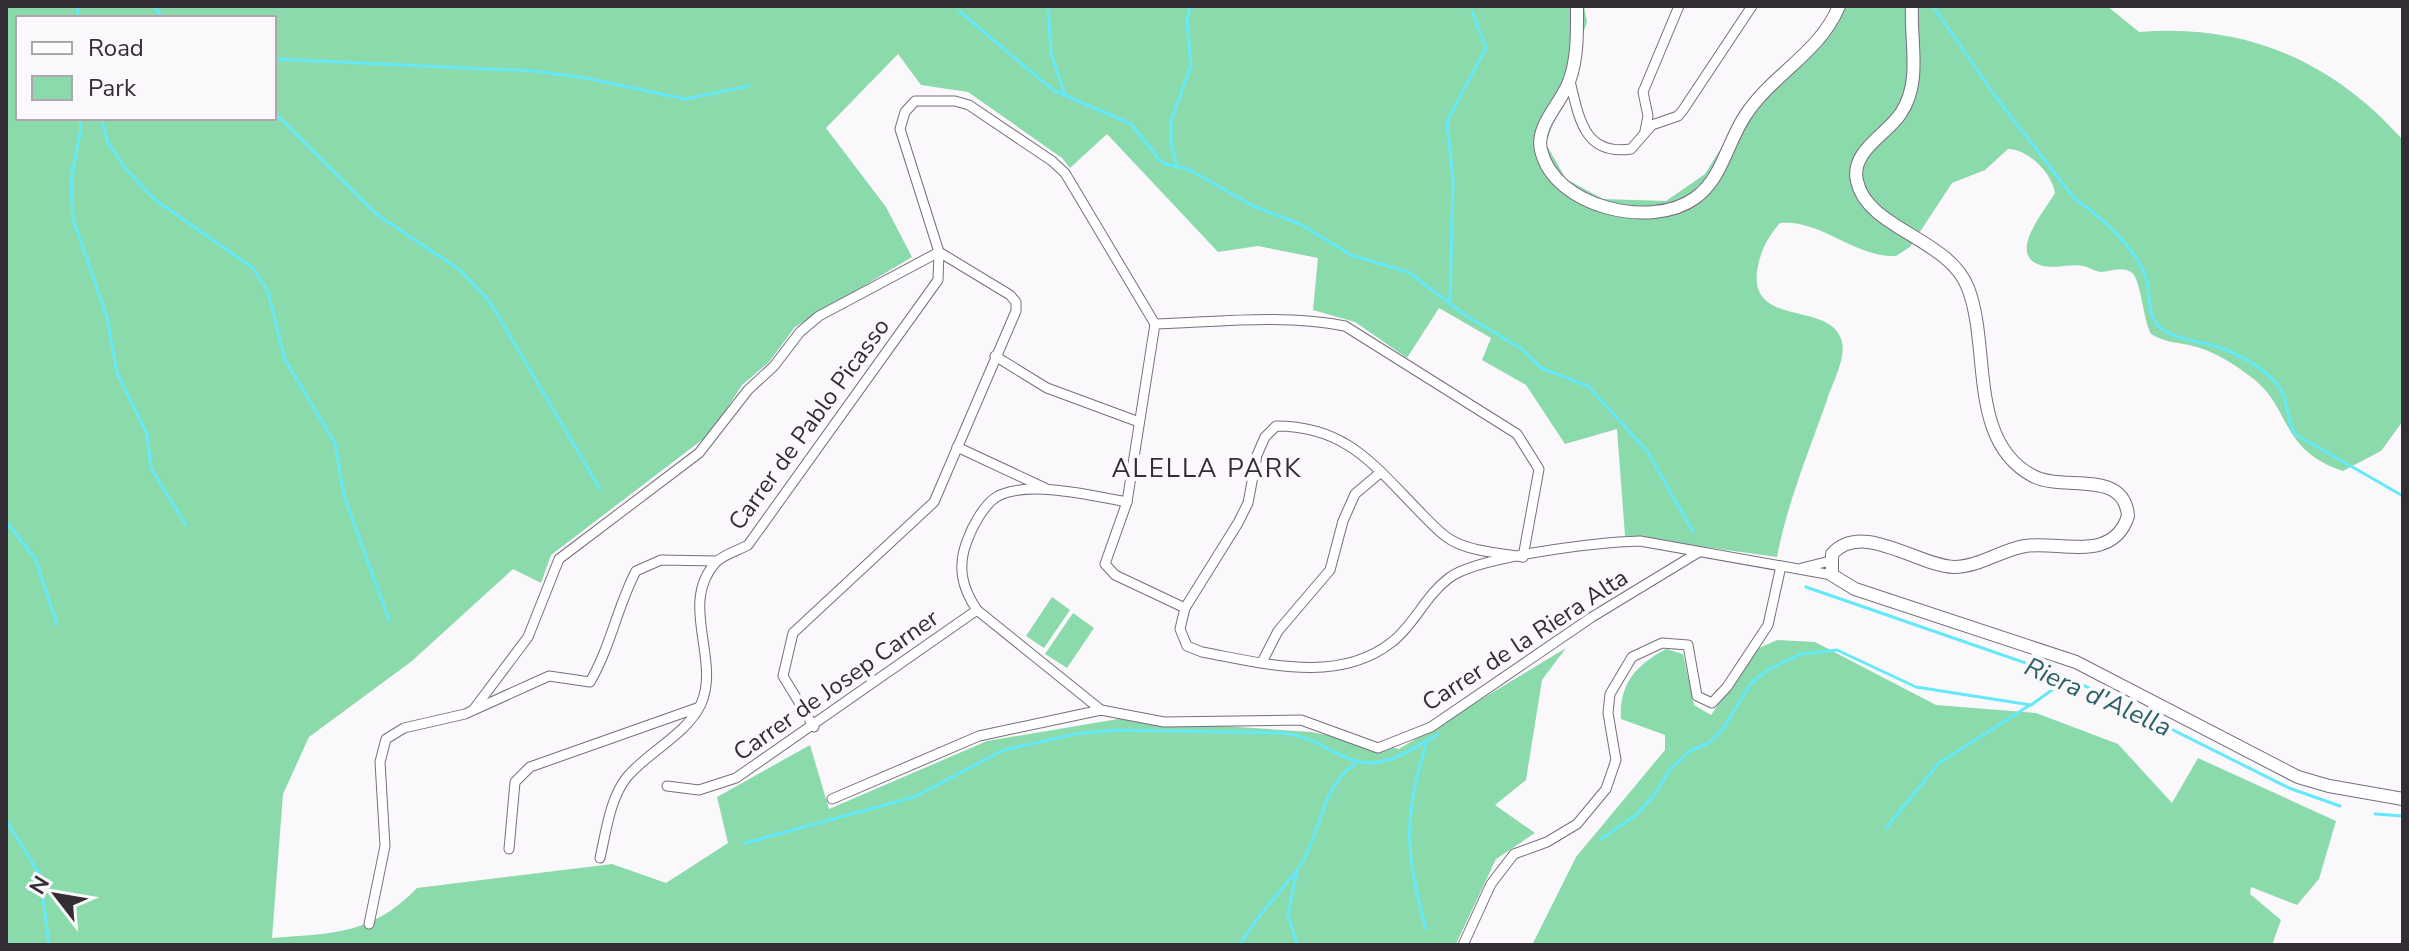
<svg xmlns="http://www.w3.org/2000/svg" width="2409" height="951" viewBox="0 0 2409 951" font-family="'Nunito Sans',sans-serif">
	<rect width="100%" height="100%" fill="#fbf8fc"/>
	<g fill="#8adaab" fill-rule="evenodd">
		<path d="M 6,6 L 1584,6 L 1587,22 L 1546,144 L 1566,179 L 1603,199 L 1666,201 L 1705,174 L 1752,98 L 1826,23 L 1832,6 L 2107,6 L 2139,32 C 2245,23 2333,61 2403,140 L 2403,421 L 2381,451 L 2343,471 C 2278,449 2292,407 2251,377 C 2235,365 2217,353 2197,347 C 2180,342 2168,344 2151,334 C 2143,320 2141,278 2131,272 C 2121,266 2110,272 2100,272 C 2094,271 2089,267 2083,266 C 2069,263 2054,270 2040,265 C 2006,254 2047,208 2055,193 C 2052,173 2028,149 2008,149 L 1985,170 L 1952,183 L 1910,247 L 1896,256 C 1855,258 1821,219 1780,223 C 1769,235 1761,250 1758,266 C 1745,330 1832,299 1842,342 C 1846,359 1832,384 1827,400 C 1809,451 1787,504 1777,557 L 1625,536 L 1617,429 L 1565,444 L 1526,385 L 1482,360 L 1491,338 L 1439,308 L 1407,358 L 1355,322 L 1313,310 L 1318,258 L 1258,246 L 1218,252 L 1107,134 L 1070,168 L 1062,158 L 968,92 L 921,85 L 898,54 L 826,128 L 886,207 L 912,257 L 795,327 L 769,362 L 742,385 L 711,433 L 551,555 L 541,583 L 513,569 L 412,661 L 309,737 L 283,794 L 272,938 C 334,933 371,935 417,888 L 612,864 L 666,883 L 728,843 L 717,797 L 810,745 L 829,809 L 987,741 L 1118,719 L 1311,732 L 1399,749 L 1566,648 L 1542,680 L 1526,780 L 1495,805 L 1535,833 L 1496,859 L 1456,944 L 6,945 ZM 18,18 L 274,18 L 274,118 L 18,118 Z"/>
		<polygon points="1052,597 1070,610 1044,648 1026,636"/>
		<polygon points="1073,613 1094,628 1067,668 1045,654"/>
		<path d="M 1777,640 L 1815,642 L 1936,705 L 2036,713 L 2118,744 L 2172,803 L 2198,758 L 2336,821 L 2319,879 L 2297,905 L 2251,887 L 2250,894 L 2281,920 L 2272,945 L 1532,945 L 1576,857 L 1665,750 L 1665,735 L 1621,719 C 1619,684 1636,665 1666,649 L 1683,654 L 1694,705 L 1711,715 L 1757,649 Z"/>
	</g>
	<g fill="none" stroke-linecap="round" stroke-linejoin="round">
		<g stroke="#65e9f8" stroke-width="3">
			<polyline points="154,6 162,18"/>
			<polyline points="1048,6 1051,53 1065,95"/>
			<path d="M 1933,6 L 1995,96 L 2074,198 C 2101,217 2138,249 2147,281 C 2150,294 2148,313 2156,323 C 2171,342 2203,340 2224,349 C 2240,356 2265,369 2276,383 C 2290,399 2285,418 2295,434 L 2403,496"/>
			<polyline points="959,11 1053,90 1131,124 1162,163 1190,170 1251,205 1302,225 1351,255 1408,272 1465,315 1522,349 1541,368 1588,386 1648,452 1693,532"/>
			<polyline points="76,18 79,6"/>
			<polyline points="274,59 533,71 586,78 685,99 749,86"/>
			<polyline points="274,112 376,214 460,270 490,302 600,489"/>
			<polyline points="80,118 81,129 71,179 73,219 107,317 117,373 147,434 151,468 186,525"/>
			<polyline points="101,118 108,143 125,168 154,199 253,268 268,292 285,360 335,443 344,496 389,620"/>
			<polyline points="1177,165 1171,143 1171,121 1191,66 1187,21 1190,6"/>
			<polyline points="1450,302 1453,180 1447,121 1486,48 1472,11"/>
			<polyline points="6,522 35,558 57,624"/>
			<polyline points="1806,587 2069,678 2289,788 2340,806"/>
			<polyline points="2375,814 2403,816"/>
			<polyline points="6,820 40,875 49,945"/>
			<polyline points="1886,828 1939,763 2030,705"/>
			<polyline points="1601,839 1636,815 1654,795 1671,768 1690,751 1709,743 1723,729 1751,683 1769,669 1801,654 1837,650 1916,687 2031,705 2067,679"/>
			<path d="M 745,843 L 914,797 L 1004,750 L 1076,734 L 1113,730 L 1281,733 C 1316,736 1328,754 1357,761 C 1386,769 1414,748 1438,734"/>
			<polyline points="1297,871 1288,914 1297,945"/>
			<path d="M 1426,929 C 1405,854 1403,816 1427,742"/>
			<path d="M 1240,945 C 1256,916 1278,896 1297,870 C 1322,836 1318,789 1357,762"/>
		</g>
		<defs>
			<g id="minor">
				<path d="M 1570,81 C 1579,118 1584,156 1631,149 L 1652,125 L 1678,116 L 1683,110 L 1752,6"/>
				<polyline points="1645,131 1648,116 1643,92 1679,6"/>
				<path d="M 1155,324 C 1217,322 1284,314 1345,326 L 1517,434 L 1539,469 L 1523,557"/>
				<polyline points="1155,324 1127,502 1105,564 1115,575 1185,608"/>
				<polyline points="995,356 1047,388 1139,422"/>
				<polyline points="957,447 1045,488"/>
				<path d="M 1127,502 C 1093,496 1030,480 998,496 C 984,504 972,527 967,541 C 957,567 962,588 977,610 L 1101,710 L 1164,722 L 1301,720 L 1378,748 L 1431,727 L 1592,617 L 1699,552"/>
				<path d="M 1523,557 C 1500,553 1472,552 1451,540 C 1439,533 1428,520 1419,511 C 1374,465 1346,426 1276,426 L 1265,437 L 1257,455 L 1248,503 L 1238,523 L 1185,608 L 1180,629 L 1187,646 L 1202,652 C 1263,663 1338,685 1392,642 C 1414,625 1426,595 1449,578 C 1478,556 1601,542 1640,541 L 1832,575"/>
				<polyline points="1802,568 1830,561"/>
				<polyline points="1262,662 1278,631 1330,570 1343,521 1355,494 1381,472"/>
				<polyline points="474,709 528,637 559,559 699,453 748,390 774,366 800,332 819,316 939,252"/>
				<polyline points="814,727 783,676 793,633 934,502 1016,311 1016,302 1010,295 939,252"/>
				<polyline points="667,786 699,790 736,778 977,610"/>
				<polyline points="832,799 979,736 1101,710"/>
				<polyline points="509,849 515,782 530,767 697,708"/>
				<path d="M 600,858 C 606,832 610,798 627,777 C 648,752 687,734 701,704 C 721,659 678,604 716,562 C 723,555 739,550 748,545 L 938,280 L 939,252 L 900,129 L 905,112 L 915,101 L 955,101 L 969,105 L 1052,161 L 1065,173 L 1155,324"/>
				<path d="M 369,924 L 385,846 L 380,762 L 386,739 L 404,728 L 465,714 L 549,676 L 590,682 C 611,646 617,607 636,571 L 661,560 L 717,561"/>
				<polyline points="1463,945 1491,884 1514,854 1547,842 1577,824 1606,789 1616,760 1608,713 1610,694 1632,657 1662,643 1688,645 1697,696 1712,703 1727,687 1768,625 1781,566"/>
			</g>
			<g id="secondary">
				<path d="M 1577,6 C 1577,29 1578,56 1570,79 C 1563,102 1535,125 1541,150 C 1554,207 1651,230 1695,198 C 1722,179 1727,143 1745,116 C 1772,74 1820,53 1839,6"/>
				<path d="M 1912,6 C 1910,41 1922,82 1901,113 C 1887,135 1850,151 1857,181 C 1867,229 1949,238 1968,288 C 1991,347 1967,441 2033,476 C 2063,492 2124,468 2128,516 C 2113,563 2061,541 2025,546 C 2001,550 1979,567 1954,567 C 1918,566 1862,520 1832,554 L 1832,575 L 1855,589 L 2076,662 L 2298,777 L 2329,786 L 2403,799"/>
			</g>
		</defs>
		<use href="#minor" stroke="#796c7f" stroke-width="11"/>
		<use href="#secondary" stroke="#796c7f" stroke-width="14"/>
		<use href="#minor" stroke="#fff" stroke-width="9"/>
		<use href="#secondary" stroke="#fff" stroke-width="12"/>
	</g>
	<g text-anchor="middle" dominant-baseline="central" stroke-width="8" stroke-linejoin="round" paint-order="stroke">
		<g font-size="24" fill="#332d35" stroke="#fbf8fc">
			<text transform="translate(809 424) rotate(-54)">Carrer de Pablo Picasso</text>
			<text transform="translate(1525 640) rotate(-33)">Carrer de la Riera Alta</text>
			<text transform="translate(836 685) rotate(-35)">Carrer de Josep Carner</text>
		</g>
		<g font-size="26" letter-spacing="2" fill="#332d35" stroke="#fbf8fc">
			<text x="1207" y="468">ALELLA PARK</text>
		</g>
		<g font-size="26" font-style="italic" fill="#296167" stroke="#fbf8fc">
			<text transform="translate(2098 697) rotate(24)">Riera d'Alella</text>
		</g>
	</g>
	<rect width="2409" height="951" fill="none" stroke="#332d35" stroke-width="16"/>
	<rect x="16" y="16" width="260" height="104" fill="#fbf8fc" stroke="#aba7ac" stroke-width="2"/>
	<rect x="32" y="42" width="40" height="12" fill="#ffffff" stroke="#aba7ac" stroke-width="2"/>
	<text x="88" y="56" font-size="24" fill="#332d35">Road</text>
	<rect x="32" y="76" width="40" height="24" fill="#8adaab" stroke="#aba7ac" stroke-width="2"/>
	<text x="88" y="96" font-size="24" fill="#332d35">Park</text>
	<g transform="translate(56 895) rotate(301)" stroke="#fbf8fc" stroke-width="6" paint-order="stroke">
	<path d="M0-6L14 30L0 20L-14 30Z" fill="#332d35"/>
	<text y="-12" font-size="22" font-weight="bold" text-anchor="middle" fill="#332d35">N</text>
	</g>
</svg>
